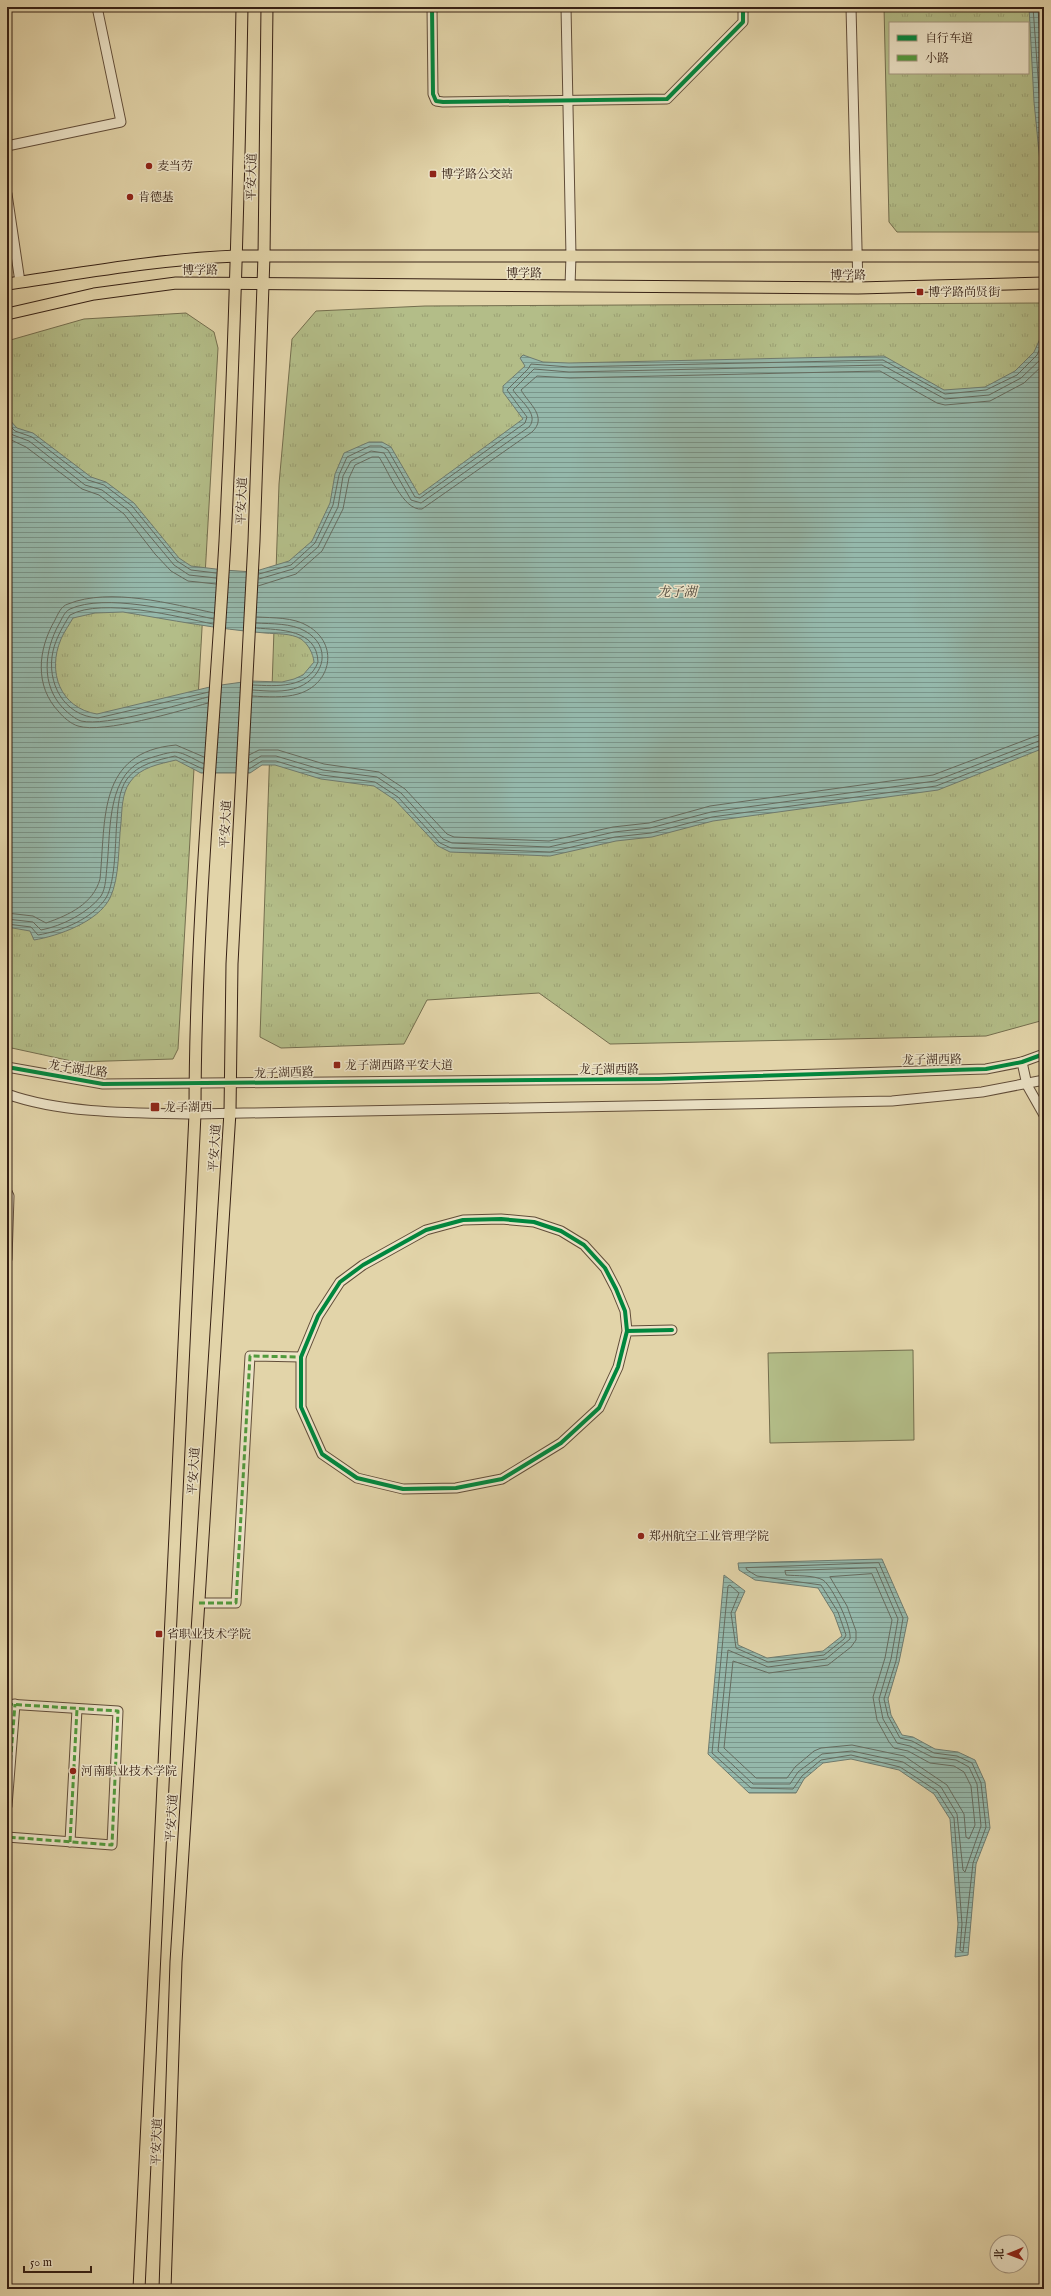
<svg xmlns="http://www.w3.org/2000/svg" width="1051" height="2296" viewBox="0 0 1051 2296" font-family="'IM FELL English','Noto Serif SC',serif">
	<defs>
		<pattern id="park-tufts" width="24" height="20" patternUnits="userSpaceOnUse"><rect width="24" height="20" fill="#b3bd88"/><path d="M3 7l-1-3M5 7V3M7 7l1-3M15 17l-1-3M17 17v-4M19 17l1-3" fill="none" stroke="#9ba274"/></pattern>
		<pattern id="water-rules" width="6" height="5" patternUnits="userSpaceOnUse"><rect width="6" height="5" fill="#95b8ab"/><path d="M0 2.5h6" fill="none" stroke="#7a958a"/></pattern>
	</defs>
	<rect width="100%" height="100%" fill="#e2d4a9"/>
	<filter id="stains"><feTurbulence type="fractalNoise" baseFrequency=".005" numOctaves="4"/><feColorMatrix values="0 0 0 0 .2 0 0 0 0 .09 0 0 0 0 .02 0 0 0 .5 -.17"/></filter>
	<radialGradient id="worn" r=".72"><stop offset=".6" stop-color="#630" stop-opacity="0"/><stop offset="1" stop-color="#630" stop-opacity=".3"/></radialGradient>
	<polygon fill="#b3bd88" stroke="#746e4e" points="913,1350 914,1440 770,1443 768,1353"/>
	<g fill="url(#park-tufts)" stroke="#746e4e" fill-rule="evenodd">
		<path d="M 884,7 L 1044,7 L 1044,232 L 897,232 L 889,222 ZM 890,23 L 1028,23 L 1028,73 L 890,73 Z"/>
		<polygon points="1044,303 1044,1020 986,1036 610,1044 539,993 427,1000 404,1044 281,1048 260,1037 279,484 292,339 316,311 425,306"/>
		<polygon points="186,313 214,332 218,348 178,1049 173,1059 76,1062 7,1047 7,341 84,319"/>
	</g>
	<g fill="url(#water-rules)" stroke="#6f7b6f" fill-rule="evenodd">
		<polygon points="1029,7 1044,7 1044,202 1034,102"/>
		<path d="M 1044,330 L 1044,748 L 938,790 L 713,821 L 652,837 L 616,841 L 550,856 L 450,852 L 438,846 L 395,800 L 374,786 L 321,779 L 275,765 L 262,765 L 250,773 L 201,773 L 176,760 C 160,764 140,767 130,782 C 122,793 122,809 121,823 C 118,847 120,877 110,898 C 98,922 58,936 34,940 L 30,931 L 7,927 L 7,417 L 17,428 L 33,433 L 91,477 L 106,482 L 134,503 L 179,558 L 191,566 L 224,570 L 253,572 L 289,561 L 312,541 L 330,503 L 335,474 L 344,453 L 369,442 L 382,442 L 391,447 L 419,495 L 523,419 L 503,392 L 503,386 L 525,366 L 520,358 L 523,355 L 543,362 L 569,363 L 884,356 L 944,390 L 985,387 L 1015,371 L 1034,352 ZM 123,612 C 171,620 217,629 265,633 C 276,634 291,633 301,639 C 308,644 313,653 314,662 L 303,675 L 294,679 L 282,682 L 250,681 L 214,686 L 97,714 C 60,708 47,672 61,639 C 64,632 69,625 73,618 L 95,613 Z"/>
		<polygon points="882,1559 908,1618 899,1662 888,1699 891,1715 902,1735 913,1737 935,1749 958,1752 975,1760 985,1782 990,1828 976,1864 968,1955 955,1957 958,1924 950,1819 934,1794 899,1770 851,1759 823,1763 804,1779 796,1793 749,1793 708,1754 724,1575 745,1591 735,1613 738,1645 767,1658 823,1651 842,1636 834,1614 818,1588 755,1580 739,1570 738,1563"/>
	</g>
	<g fill="none" stroke-linecap="round" stroke-linejoin="round">
		<g stroke="#666c60" stroke-width="1">
			<polyline points="1033,7 1044,161"/>
			<polyline points="1038,7 1044,110"/>
			<polyline points="7,423 15,431 32,437 88,480 104,485 132,506 177,561 191,570 216,573"/>
			<polyline points="7,430 13,435 29,441 85,485 102,490 128,510 174,565 189,575 216,578"/>
			<polyline points="7,438 26,447 82,489 99,495 124,514 155,554 171,571 188,581 216,584"/>
			<polyline points="259,574 291,565 315,543 333,505 339,475 347,457 370,446 381,446 388,450 415,497 420,498 525,423 527,417 507,390 528,369 531,364 569,367 883,360 945,394 986,390 1017,375 1037,355 1044,340"/>
			<path d="M 259,579 L 293,569 L 318,547 L 338,507 L 343,476 L 351,461 L 371,451 L 384,453 L 411,500 L 421,503 L 529,427 C 540,414 519,400 513,390 L 534,369 L 569,372 L 882,365 L 945,399 L 989,395 L 1021,378 L 1041,359 L 1044,352"/>
			<path d="M 258,586 L 296,574 L 322,551 L 343,509 L 349,478 L 355,465 L 372,457 L 379,457 C 389,472 403,511 422,509 L 532,432 C 548,417 529,404 521,390 L 537,376 L 570,378 L 880,371 L 937,403 L 945,405 L 990,401 L 1024,383 L 1044,364"/>
			<path d="M 253,685 C 276,686 308,689 318,662 C 317,629 280,630 256,628"/>
			<path d="M 253,690 C 267,691 285,693 299,687 C 325,676 332,646 305,631 C 291,623 272,624 256,623"/>
			<path d="M 209,692 L 98,718 C 64,716 46,683 53,651 C 56,638 63,626 70,615 C 103,597 178,617 213,624"/>
			<path d="M 252,696 C 268,697 284,698 298,694 C 332,684 339,644 308,626 C 293,617 273,618 257,617"/>
			<path d="M 208,697 C 180,704 106,727 81,721 C 75,719 68,713 63,708 C 41,685 44,651 59,624 C 62,619 64,612 70,609 C 105,593 176,611 214,619"/>
			<path d="M 208,703 C 179,711 103,734 78,726 C 71,724 63,717 59,712 C 34,686 38,649 55,620 C 58,614 61,606 68,604 C 110,587 172,604 214,613"/>
			<polyline points="249,755 259,750 278,750 324,764 379,772 405,789 447,834 454,837 549,841 613,827 649,823 710,806 933,775 1044,733"/>
			<polyline points="249,763 261,756 276,756 323,770 377,777 401,793 443,839 452,843 549,847 614,832 650,828 711,812 935,781 1044,739"/>
			<polyline points="249,769 262,761 276,761 322,775 375,782 398,797 440,843 451,848 550,852 615,837 651,833 712,817 936,786 1044,744"/>
			<path d="M 7,913 L 33,916 L 46,923 C 69,915 93,904 100,879 C 106,819 97,752 176,745 L 204,757"/>
			<path d="M 7,919 L 33,922 L 41,930 C 62,926 88,913 101,896 C 106,888 106,875 107,866 C 111,830 106,770 150,758 C 180,749 176,750 204,764"/>
			<path d="M 7,924 L 31,927 L 38,935 C 62,931 92,919 106,898 C 116,881 115,840 117,820 C 118,806 119,790 127,779 C 138,764 158,760 175,756 L 203,769"/>
			<polygon points="879,1563 903,1618 896,1661 884,1699 888,1716 900,1738 912,1741 934,1753 957,1756 972,1763 981,1783 986,1827 973,1863 963,1952 960,1950 962,1924 954,1818 937,1791 900,1767 851,1755 821,1760 802,1776 793,1789 751,1788 712,1753 728,1586 730,1585 739,1593 731,1613 736,1648 768,1662 824,1655 844,1639 846,1635 838,1612 821,1585 757,1576 747,1570 746,1568"/>
			<path d="M 876,1568 L 898,1619 L 891,1659 L 879,1699 L 883,1719 L 897,1743 L 910,1746 L 932,1757 L 956,1760 L 969,1767 L 977,1784 L 981,1826 L 965,1872 L 963,1870 L 957,1814 L 941,1787 L 903,1762 L 852,1751 L 822,1754 L 798,1772 L 790,1784 L 753,1784 L 718,1751 L 728,1650 L 768,1667 L 826,1659 L 850,1639 C 852,1628 833,1587 823,1580 C 814,1575 796,1576 786,1575 L 785,1571 Z"/>
			<polygon points="872,1574 892,1620 885,1658 873,1697 877,1720 889,1742 894,1748 908,1751 930,1763 954,1766 964,1772 971,1786 975,1825 969,1839 966,1837 964,1814 947,1785 904,1756 852,1745 821,1748 814,1751 795,1767 787,1778 756,1778 724,1748 733,1661 769,1673 828,1665 851,1647 856,1640 856,1631 847,1606 830,1577"/>
		</g>
		<defs>
			<g id="minor">
				<polyline points="432,7 433,94 436,101 443,102 667,99 743,22 743,7"/>
				<polyline points="566,7 571,256 570,286"/>
				<polyline points="851,7 858,288"/>
				<polyline points="7,146 121,122 97,7"/>
				<polyline points="7,194 20,282"/>
				<polyline points="1022,1062 1027,1085 1044,1115"/>
				<polyline points="7,1067 103,1084 659,1079 986,1069 1022,1062 1044,1054"/>
				<path d="M 7,1094 C 62,1114 137,1113 195,1114 L 892,1101 L 982,1092 L 1044,1080"/>
				<polyline points="7,1192 9,1196 7,1259"/>
				<polyline points="627,1331 625,1311 616,1289 605,1268 584,1245 561,1231 534,1222 501,1219 463,1220 426,1230 363,1265 340,1282 318,1316 301,1357 301,1407 322,1454 357,1478 403,1489 456,1488 502,1479 561,1443 599,1408 618,1367 627,1331 672,1330"/>
				<polyline points="199,1603 236,1603 250,1356 301,1357"/>
				<polyline points="7,1704 118,1711 112,1845 7,1837"/>
				<polyline points="7,1806 15,1704"/>
				<polyline points="70,1842 77,1709"/>
			</g>
			<g id="major">
				<path d="M 7,284 C 83,273 160,259 237,256 L 1044,256"/>
				<polyline points="7,314 94,294 176,283 858,288 1044,283"/>
				<path d="M 139,2289 L 195,1114 C 195,922 214,732 225,541 C 234,363 239,185 242,7"/>
				<polyline points="165,2289 176,1962 230,1112 232,964 254,541 264,256 267,7"/>
			</g>
		</defs>
		<use href="#minor" stroke="#614d39" stroke-width="11"/>
		<use href="#major" stroke="#362014" stroke-width="13"/>
		<use href="#minor" stroke="#ece3c7" stroke-width="9"/>
		<use href="#major" stroke="#e2d4a9" stroke-width="11"/>
		<g stroke="#519a3d" stroke-width="3" stroke-dasharray="6 3" stroke-linecap="butt">
			<polyline points="7,1192 9,1196 7,1259"/>
			<polyline points="199,1603 236,1603 250,1356 301,1357"/>
			<polyline points="7,1704 118,1711 112,1845 7,1837"/>
			<polyline points="7,1806 15,1704"/>
			<polyline points="70,1842 77,1709"/>
		</g>
		<defs>
			<g id="cycleway">
				<polyline points="432,7 433,94 436,101 443,102 667,99 743,22 743,7"/>
				<polyline points="7,1067 103,1084 659,1079 986,1069 1022,1062 1044,1054"/>
				<polyline points="627,1331 625,1311 616,1289 605,1268 584,1245 561,1231 534,1222 501,1219 463,1220 426,1230 363,1265 340,1282 318,1316 301,1357 301,1407 322,1454 357,1478 403,1489 456,1488 502,1479 561,1443 599,1408 618,1367 627,1331 672,1330"/>
			</g>
		</defs>
		<use href="#cycleway" stroke="#ece3c7" stroke-width="6"/>
		<use href="#cycleway" stroke="#00873e" stroke-width="4"/>
	</g>
	<g fill="#8f2418" stroke="#ece3c7" stroke-width="1.5">
		<circle cx="149" cy="166" r="4"/>
		<rect x="429" y="170" width="8" height="8" rx="2"/>
		<circle cx="130" cy="197" r="4"/>
		<rect x="916" y="288" width="8" height="8" rx="2"/>
		<rect x="333" y="1061" width="8" height="8" rx="2"/>
		<rect x="150" y="1102" width="10" height="10" rx="2"/>
		<circle cx="641" cy="1536" r="4"/>
		<rect x="155" y="1630" width="8" height="8" rx="2"/>
		<circle cx="73" cy="1771" r="4"/>
	</g>
	<g text-anchor="middle" dominant-baseline="central" stroke-width="3" stroke-linejoin="round" paint-order="stroke">
		<g font-size="12" fill="#362014" stroke="#ece3c7" text-anchor="start">
			<text x="157" y="166">麦当劳</text>
			<text x="441" y="174">博学路公交站</text>
			<text x="138" y="197">肯德基</text>
			<text x="928" y="292">博学路尚贤街</text>
			<text x="345" y="1065">龙子湖西路平安大道</text>
			<text x="164" y="1107">龙子湖西</text>
			<text x="649" y="1536">郑州航空工业管理学院</text>
			<text x="167" y="1634">省职业技术学院</text>
			<text x="81" y="1771">河南职业技术学院</text>
		</g>
		<g font-size="12" fill="#362014" stroke="#ece3c7">
			<text transform="translate(252 177) rotate(-89)">平安大道</text>
			<text x="200" y="270">博学路</text>
			<text x="524" y="273">博学路</text>
			<text x="848" y="275">博学路</text>
			<text transform="translate(242 501) rotate(-88)">平安大道</text>
			<text transform="translate(226 824) rotate(-87)">平安大道</text>
			<text transform="translate(932 1060) rotate(-1)">龙子湖西路</text>
			<text transform="translate(78 1069) rotate(8)">龙子湖北路</text>
			<text x="609" y="1069">龙子湖西路</text>
			<text transform="translate(284 1073) rotate(-2)">龙子湖西路</text>
			<text transform="translate(215 1148) rotate(-86)">平安大道</text>
			<text transform="translate(194 1471) rotate(-86)">平安大道</text>
			<text transform="translate(172 1818) rotate(-86)">平安大道</text>
			<text transform="translate(157 2142) rotate(-88)">平安大道</text>
		</g>
		<g font-size="13" font-style="italic" fill="#4e463a" stroke="#ece3c7">
			<text x="677" y="592">龙子湖</text>
		</g>
	</g>
	<rect width="1051" height="2296" fill="none" stroke="#e2d4a9" stroke-width="24"/>
	<rect x="8" y="8" width="1035" height="2280" fill="none" stroke="#362014" stroke-width="2"/>
	<rect x="12" y="12" width="1027" height="2272" fill="none" stroke="#362014"/>
	<rect x="889" y="22" width="140" height="52" fill="#ece3c7" stroke="#a3957f"/>
	<rect x="897" y="35" width="20" height="6" fill="#00873e" stroke="#a3957f"/>
	<text x="925" y="42" font-size="12" fill="#362014">自行车道</text>
	<rect x="897" y="55" width="20" height="6" fill="#519a3d" stroke="#a3957f"/>
	<text x="925" y="62" font-size="12" fill="#362014">小路</text>
	<g transform="translate(1009 2254) rotate(269)"><circle r="19" fill="#ece3c7" stroke="#a3957f"/>
	<path d="M0-3L7 15L0 10L-7 15Z" fill="#8f2418"/>
	<text y="-6" font-size="11" font-weight="bold" text-anchor="middle" fill="#362014">北</text>
	</g>
	<path d="M24 2266v6h67v-6" fill="none" stroke="#362014" stroke-width="2"/>
	<text x="30" y="2266" font-size="12" fill="#362014" stroke="#ece3c7" stroke-width="3" paint-order="stroke">50 m</text>
	<rect width="100%" height="100%" filter="url(#stains)"/>
	<rect width="100%" height="100%" fill="url(#worn)"/>
</svg>
